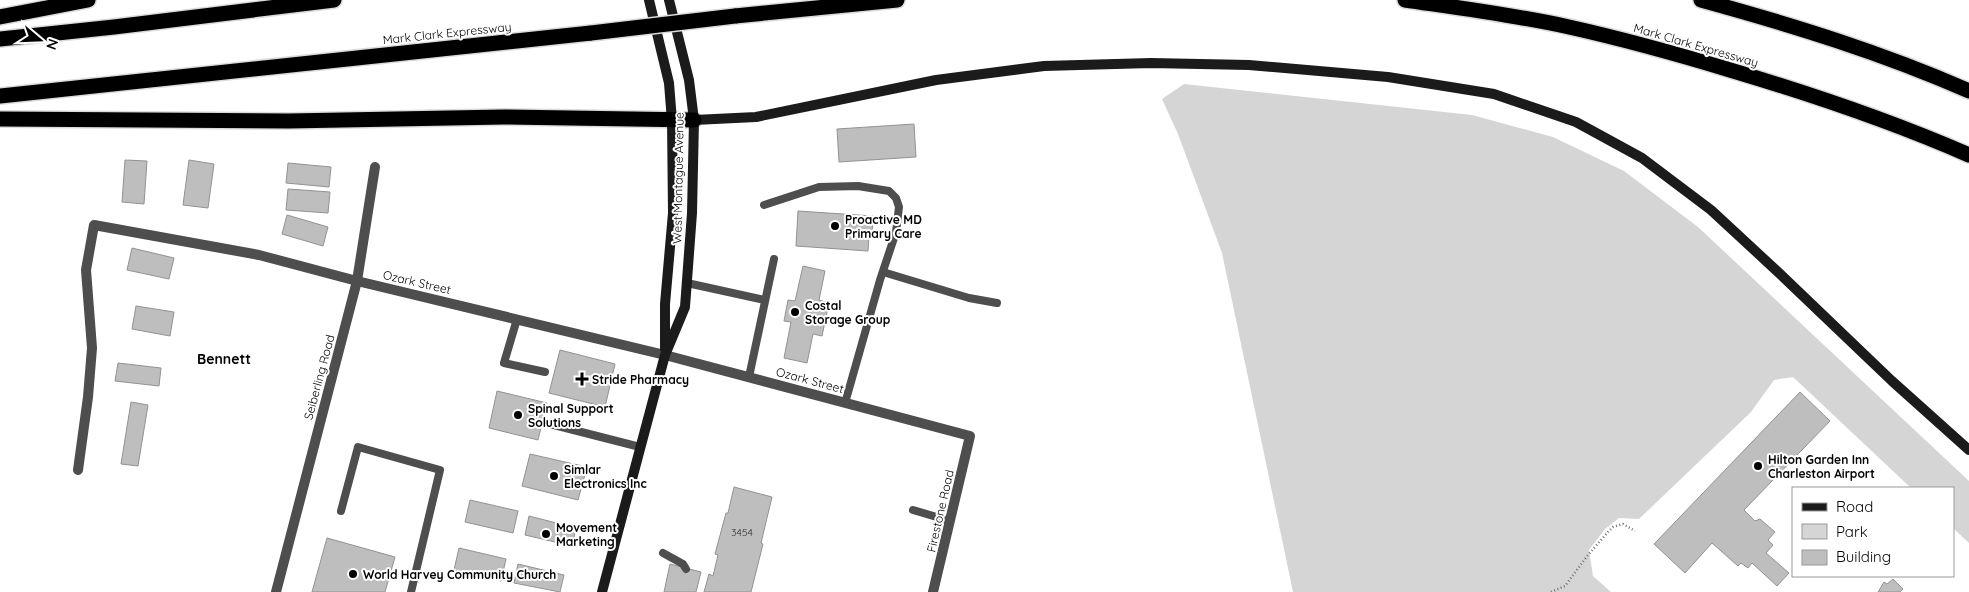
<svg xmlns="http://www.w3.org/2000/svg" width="1969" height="592" viewBox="0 0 1969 592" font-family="Quicksand,sans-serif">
	<rect width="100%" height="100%" fill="#fff"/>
	<polygon fill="#d5d5d5" points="1184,84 1472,115 1553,137 1624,171 1698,227 1969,481 1969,543 1953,528 1953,488 1911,488 1793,377 1774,380 1751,412 1639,519 1619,518 1605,529 1589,550 1593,576 1611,592 1293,592 1222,253 1178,134 1162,99"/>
	<g fill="#bebebe" stroke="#929292">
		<polygon points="914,124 916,157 839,162 837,129"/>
		<polygon points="125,160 147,161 144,204 122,202"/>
		<polygon points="189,160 214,164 208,208 183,205"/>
		<polygon points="288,163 331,167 329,187 286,183"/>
		<polygon points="288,189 330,192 328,213 286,210"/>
		<polygon points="798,211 873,216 872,236 869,236 868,251 796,246"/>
		<polygon points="287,215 328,227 323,246 282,234"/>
		<polygon points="132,248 174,258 169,279 127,270"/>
		<polygon points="803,266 825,271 819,300 829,303 822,336 813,334 807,363 784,358 791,322 784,321 788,300 795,301"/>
		<polygon points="136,306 174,312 170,336 132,329"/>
		<polygon points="560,350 615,364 605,407 549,393"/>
		<polygon points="118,363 161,368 159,386 115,381"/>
		<polygon points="497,391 547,403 538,440 489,428"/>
		<polygon points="1800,392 1830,421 1744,510 1755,521 1760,519 1775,532 1768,540 1773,545 1766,553 1789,573 1777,586 1752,563 1748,568 1741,563 1738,566 1712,543 1685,573 1654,544"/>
		<polygon points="131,402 148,405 138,466 121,464"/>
		<polygon points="530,454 587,467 578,500 522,486"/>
		<polygon points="734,487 772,497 761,543 763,544 751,592 704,592 709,574 713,576 718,555 715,554 726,513 728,513"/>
		<polygon points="470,500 518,511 513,533 465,522"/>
		<polygon points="529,516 576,528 572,546 525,535"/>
		<polygon points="327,538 395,557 385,592 312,592"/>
		<polygon points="459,548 506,559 501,581 454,570"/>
		<polygon points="518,564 564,575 560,592 514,583"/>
		<polygon points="670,564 701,572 696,592 664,592"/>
		<polygon points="1893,579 1903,589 1900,592 1878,592 1884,582 1887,584"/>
	</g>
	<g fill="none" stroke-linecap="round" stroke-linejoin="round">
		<defs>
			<g id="highway">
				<path d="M 1405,0 C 1460,8 1515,15 1569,27 C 1623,39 1677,54 1730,70 C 1811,94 1891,121 1969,155"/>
				<path d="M 1701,0 C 1792,25 1883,53 1969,91"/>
				<polyline points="735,16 897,0"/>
				<polyline points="0,17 88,0"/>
				<polyline points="0,39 114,27 334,0"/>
				<polyline points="0,96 591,33"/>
				<polyline points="0,119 289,121 503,117 694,120"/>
			</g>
		</defs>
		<use href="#highway" stroke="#dbdbdb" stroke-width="18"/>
		<polyline stroke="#707070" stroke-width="2.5" stroke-dasharray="1 2.5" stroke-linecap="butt" points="1551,592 1565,586 1588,555 1608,532 1613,527 1623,524 1635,531"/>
		<g stroke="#4e4e4e" stroke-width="8">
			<polyline points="764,205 819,187 858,186 889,191 896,198 899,207 896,232 880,280 845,403"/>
			<polyline points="883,272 969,298 997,303"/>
			<polyline points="687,283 765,300"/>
			<polyline points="517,319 504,363 545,372"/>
			<polyline points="749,377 774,259"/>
			<polyline points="550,424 640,447"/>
			<polyline points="913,510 950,521"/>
			<polyline points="341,511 358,447 440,470 411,592"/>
			<polyline points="663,553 683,564 686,569"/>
		</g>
		<g stroke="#4e4e4e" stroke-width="10">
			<polyline points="78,470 88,397 92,348 86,270 94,225 259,255 357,281 665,355 970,436 933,592"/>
			<polyline points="276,592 357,281 375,167"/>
		</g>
		<g stroke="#1b1b1b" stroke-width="10">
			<polyline points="649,0 669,83 672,121 673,213 665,304 665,349"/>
			<polyline points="694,120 756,117 936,80 1044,66 1151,63 1249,65 1388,77 1494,94 1576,122 1642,158 1711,210 1778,272 1892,381 1969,450"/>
			<polyline points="602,592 665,355 685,307 692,213 694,120 689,80 669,0"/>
		</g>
		<use href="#highway" stroke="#000" stroke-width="15"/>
		<defs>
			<polyline id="highway-bridge" points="591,33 735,16"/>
		</defs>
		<use href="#highway-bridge" stroke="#dbdbdb" stroke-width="18" stroke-linecap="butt"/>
		<use href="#highway-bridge" stroke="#000" stroke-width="15"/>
	</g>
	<g fill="#000" stroke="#fff" stroke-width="2">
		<circle cx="835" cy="226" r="5"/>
		<circle cx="795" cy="312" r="5"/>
		<path d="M579.5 371.5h5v5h5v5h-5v5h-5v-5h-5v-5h5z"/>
		<circle cx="518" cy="415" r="5"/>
		<circle cx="1758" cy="466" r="5"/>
		<circle cx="554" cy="476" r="5"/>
		<circle cx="546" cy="534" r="5"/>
		<circle cx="353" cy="574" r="5"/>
	</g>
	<g text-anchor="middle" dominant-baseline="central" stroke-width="4" stroke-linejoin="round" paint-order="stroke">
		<g font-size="10" fill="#303030">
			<text x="742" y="532">3454</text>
		</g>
		<g font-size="12" fill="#000" stroke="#fff">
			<text transform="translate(447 33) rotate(-6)">Mark Clark Expressway</text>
			<text transform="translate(1696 45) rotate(16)">Mark Clark Expressway</text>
			<text transform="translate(678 178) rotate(-89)">West Montague Avenue</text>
			<text transform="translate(417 282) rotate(13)">Ozark Street</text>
			<text transform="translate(319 377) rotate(-75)">Seiberling Road</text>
			<text transform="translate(810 380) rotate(15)">Ozark Street</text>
			<text transform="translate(940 511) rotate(-77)">Firestone Road</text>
		</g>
		<g font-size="12" font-weight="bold" fill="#000" stroke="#fff" text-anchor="start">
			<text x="845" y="219">Proactive MD<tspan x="845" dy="14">Primary Care</tspan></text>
			<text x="805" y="305">Costal<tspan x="805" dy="14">Storage Group</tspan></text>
			<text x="592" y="379">Stride Pharmacy</text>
			<text x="528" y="408">Spinal Support<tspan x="528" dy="14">Solutions</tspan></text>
			<text x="1768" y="459">Hilton Garden Inn<tspan x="1768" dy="14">Charleston Airport</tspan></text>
			<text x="564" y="469">Simlar<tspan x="564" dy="14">Electronics Inc</tspan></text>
			<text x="556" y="527">Movement<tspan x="556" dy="14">Marketing</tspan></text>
			<text x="363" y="574">World Harvey Community Church</text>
		</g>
		<g font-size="14" font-weight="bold" fill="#000" stroke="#fff">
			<text x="224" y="359">Bennett</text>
		</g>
	</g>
	<rect x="1792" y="487" width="162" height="90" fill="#ffffff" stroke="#999999"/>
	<rect x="1802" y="503" width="25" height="8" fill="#1b1b1b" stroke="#999999"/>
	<text x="1836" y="512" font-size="15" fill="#000000">Road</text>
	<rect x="1802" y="524" width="25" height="15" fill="#d5d5d5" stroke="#999999"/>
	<text x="1836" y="537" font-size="15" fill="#000000">Park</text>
	<rect x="1802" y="550" width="25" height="15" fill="#bebebe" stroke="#999999"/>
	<text x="1836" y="562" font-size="15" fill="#000000">Building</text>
	<g transform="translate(40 40) rotate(109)" stroke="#ffffff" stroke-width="4" paint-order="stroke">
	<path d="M0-4L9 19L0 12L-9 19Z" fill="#000000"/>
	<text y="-8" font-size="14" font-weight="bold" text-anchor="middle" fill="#000000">N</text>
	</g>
</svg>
